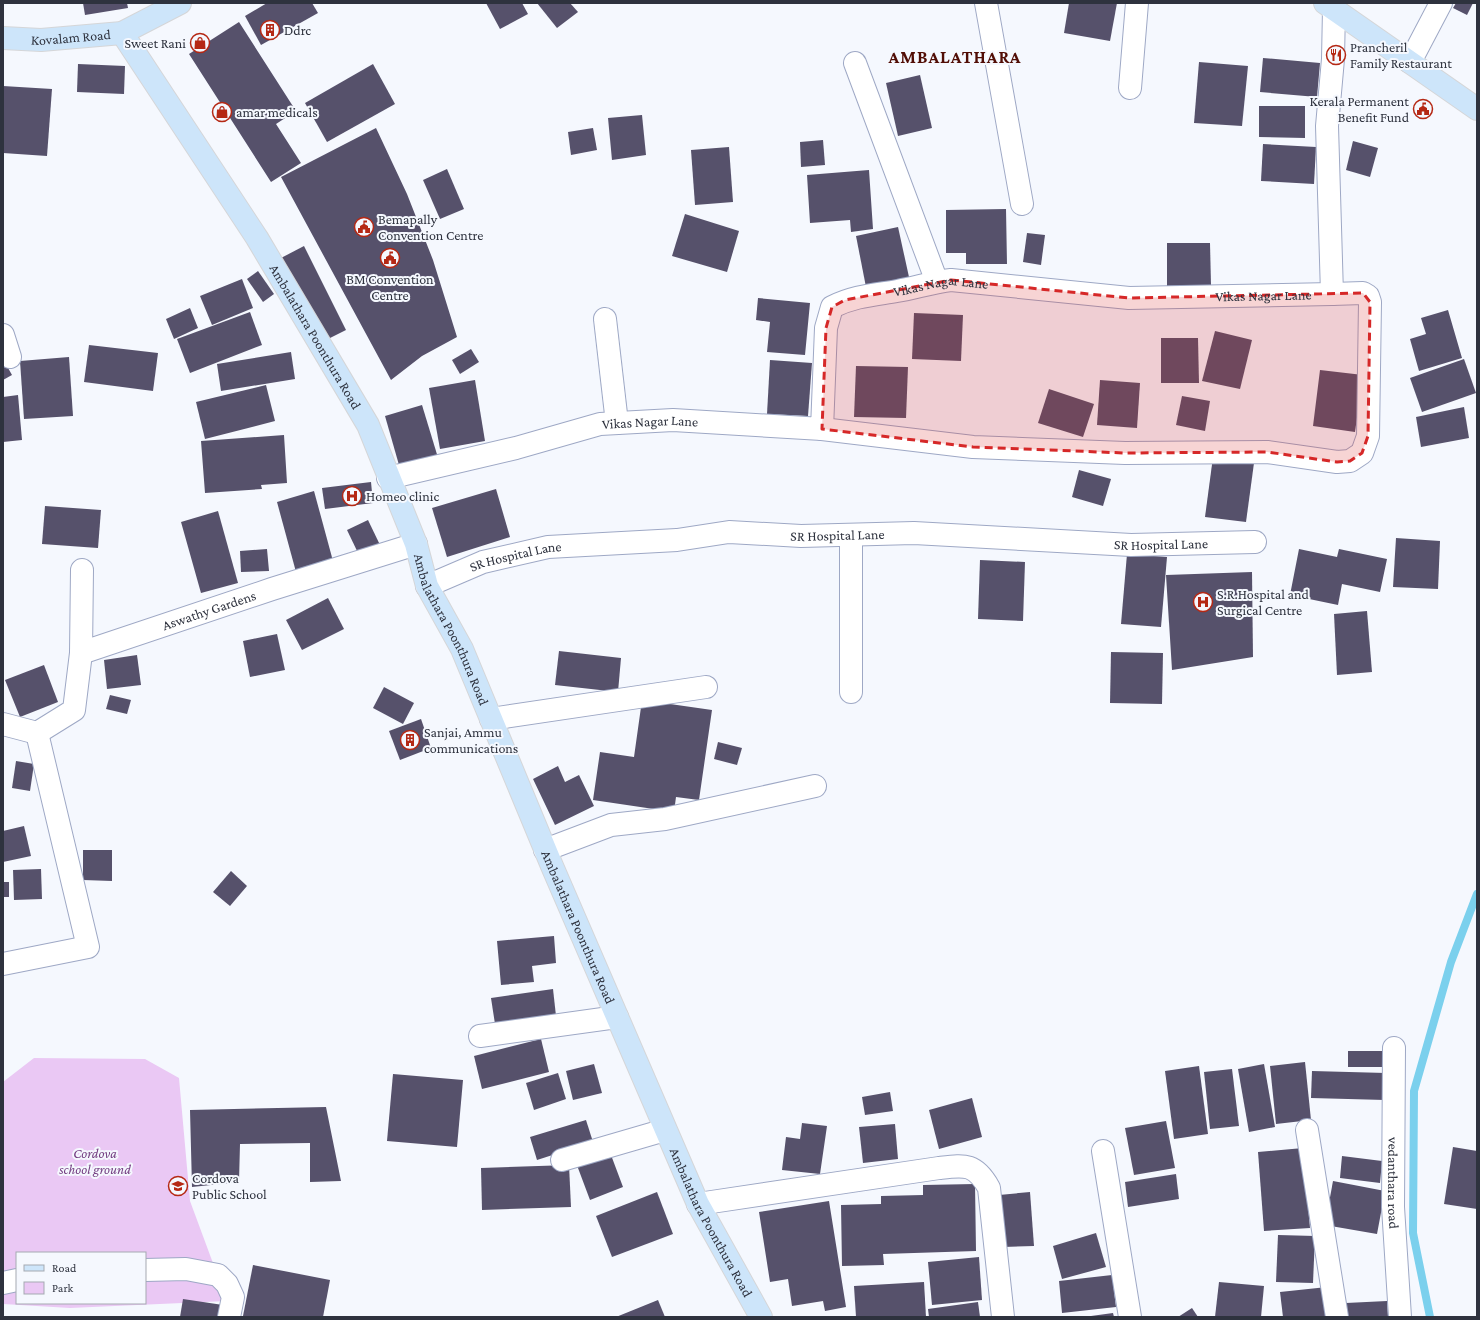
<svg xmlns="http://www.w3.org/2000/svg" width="1480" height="1320" viewBox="0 0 1480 1320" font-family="'Crimson Pro',serif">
	<rect width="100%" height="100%" fill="#f5f8fe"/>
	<path fill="#eac8f4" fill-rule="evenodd" d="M 34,1058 L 145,1059 L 179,1078 L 190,1201 L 227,1301 L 70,1308 L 3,1304 L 3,1082 ZM 17,1253 L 145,1253 L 145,1303 L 17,1303 Z"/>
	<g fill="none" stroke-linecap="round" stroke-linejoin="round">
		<polyline stroke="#7bd0ed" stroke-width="8" points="1430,1317 1413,1233 1414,1091 1451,962 1477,894"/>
	</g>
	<g fill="#56516b">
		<polygon points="83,3 127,3 128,8 85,15"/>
		<polygon points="267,3 312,3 318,13 261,45 245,16"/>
		<polygon points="486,3 522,3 528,14 500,29"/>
		<polygon points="537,3 570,3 578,12 557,28"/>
		<polygon points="1069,3 1117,3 1110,41 1064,33"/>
		<polygon points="1456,3 1473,3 1467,15 1453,8"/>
		<polygon points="239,22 296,111 276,124 301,163 271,182 189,54"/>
		<polygon points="1263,58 1320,63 1317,97 1260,92"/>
		<polygon points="1199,62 1248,66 1242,126 1194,123"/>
		<polygon points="78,64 125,66 124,94 77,92"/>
		<polygon points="373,64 395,104 327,142 305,103"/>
		<polygon points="920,75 932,128 898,136 886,83"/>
		<polygon points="3,86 52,89 47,156 3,153"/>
		<polygon points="1259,106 1305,106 1305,138 1259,137"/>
		<polygon points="642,115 646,155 612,160 608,118"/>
		<polygon points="376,128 407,194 433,260 457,337 422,356 391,380 281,177"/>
		<polygon points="593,128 597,150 571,155 568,132"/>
		<polygon points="823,140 825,165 801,167 800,142"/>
		<polygon points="1353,141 1378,148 1370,177 1346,170"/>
		<polygon points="1263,144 1316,147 1314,184 1261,181"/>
		<polygon points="729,147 733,202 695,205 691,150"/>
		<polygon points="447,169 464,209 440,219 423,180"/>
		<polygon points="869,170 873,229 851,232 850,220 810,223 807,175"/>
		<polygon points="1006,209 1007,264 966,264 966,253 946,253 946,210"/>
		<polygon points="685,214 739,231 727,272 672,256"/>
		<polygon points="898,227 909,277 866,287 856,236"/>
		<polygon points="1027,233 1045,235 1041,265 1023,262"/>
		<polygon points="1167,243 1210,243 1211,285 1167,286"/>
		<polygon points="304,246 346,330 324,341 281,258"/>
		<polygon points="258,271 274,294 263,302 247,279"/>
		<polygon points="242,279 253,308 212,325 200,296"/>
		<polygon points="758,298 810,303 805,355 767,352 770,322 756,320"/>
		<polygon points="190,308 198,328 174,339 166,319"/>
		<polygon points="1448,310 1462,358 1419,371 1410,339 1426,334 1421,318"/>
		<polygon points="250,312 262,345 190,373 177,339"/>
		<polygon points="914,313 963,315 961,361 912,359"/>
		<polygon points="1215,331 1252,340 1240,389 1202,381"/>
		<polygon points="1161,338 1198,338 1199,383 1161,383"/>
		<polygon points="89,345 158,353 153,391 84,382"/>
		<polygon points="471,349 479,362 460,374 452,360"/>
		<polygon points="291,352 295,379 221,391 217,364"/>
		<polygon points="69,357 73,416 24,419 20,361"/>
		<polygon points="3,359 12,375 3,380"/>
		<polygon points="1464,359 1476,393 1422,412 1410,378"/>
		<polygon points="770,360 812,363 808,416 767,414"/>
		<polygon points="856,366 908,367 906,418 854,417"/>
		<polygon points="1320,370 1363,375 1355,432 1313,426"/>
		<polygon points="475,380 485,441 440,449 429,388"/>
		<polygon points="1100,380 1140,383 1137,428 1097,425"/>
		<polygon points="266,385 275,421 205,439 196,402"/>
		<polygon points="1049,389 1094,404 1083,437 1038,423"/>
		<polygon points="18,395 22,440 3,442 3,397"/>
		<polygon points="1182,396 1210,401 1205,431 1176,425"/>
		<polygon points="422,405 439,461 401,472 385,416"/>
		<polygon points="1464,407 1469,438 1421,447 1416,417"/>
		<polygon points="284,435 287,483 261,485 262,489 205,493 201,441"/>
		<polygon points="1213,457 1254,463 1246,522 1205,517"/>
		<polygon points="1079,470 1111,479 1103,506 1072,497"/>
		<polygon points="371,482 373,503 325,509 322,488"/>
		<polygon points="496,489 510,537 447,557 432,508"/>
		<polygon points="314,491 333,561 296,572 277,502"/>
		<polygon points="45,506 101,510 98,548 42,544"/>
		<polygon points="218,511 238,583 201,593 181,522"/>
		<polygon points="368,520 380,545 359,555 347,530"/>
		<polygon points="1396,538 1440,541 1438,589 1393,587"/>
		<polygon points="267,549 269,571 241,572 240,551"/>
		<polygon points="1299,549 1337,557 1339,549 1387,559 1380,592 1342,584 1338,605 1290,595"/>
		<polygon points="1127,554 1167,557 1161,627 1121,624"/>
		<polygon points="980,560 1025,562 1023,621 978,619"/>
		<polygon points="1252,572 1253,657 1172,670 1166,575"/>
		<polygon points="328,598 344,629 302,650 286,620"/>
		<polygon points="1367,611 1372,672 1337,675 1334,614"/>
		<polygon points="277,634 285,670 250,677 243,641"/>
		<polygon points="559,651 621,658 618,692 555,685"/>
		<polygon points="1111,652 1163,653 1162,704 1110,703"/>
		<polygon points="137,655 141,685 107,689 104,660"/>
		<polygon points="44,665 58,702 20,717 5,680"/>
		<polygon points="384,687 414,703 403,724 373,708"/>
		<polygon points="110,695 131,700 127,714 106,709"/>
		<polygon points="642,700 712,710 699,800 676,797 674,812 593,800 600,752 634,757"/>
		<polygon points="421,719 431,748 400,760 389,731"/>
		<polygon points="718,742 742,748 737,765 714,759"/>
		<polygon points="16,761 34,764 30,791 12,788"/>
		<polygon points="558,766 565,782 579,775 594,806 555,825 533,779"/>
		<polygon points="24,826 31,856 3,862 3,831"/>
		<polygon points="83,850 112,850 112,881 83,880"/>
		<polygon points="41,869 42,899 14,900 13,870"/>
		<polygon points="231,871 247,886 230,906 213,892"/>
		<rect x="3" y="882" width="6" height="15"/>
		<polygon points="554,936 556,963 532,966 534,982 501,985 497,941"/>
		<polygon points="553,989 556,1016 495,1024 491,998"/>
		<polygon points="541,1039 549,1072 482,1089 474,1056"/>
		<rect x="1348" y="1051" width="41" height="16"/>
		<polygon points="1305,1062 1311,1120 1276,1124 1270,1066"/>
		<polygon points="594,1064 602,1093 573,1100 566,1071"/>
		<polygon points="1264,1064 1275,1127 1249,1132 1238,1069"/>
		<polygon points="1199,1066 1208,1134 1174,1139 1165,1071"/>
		<polygon points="1232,1069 1239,1126 1210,1129 1204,1072"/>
		<polygon points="1312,1071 1386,1073 1385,1100 1311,1098"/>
		<polygon points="558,1073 566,1099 534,1110 526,1083"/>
		<polygon points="393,1074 463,1080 457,1147 387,1141"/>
		<polygon points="890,1092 893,1111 865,1115 862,1097"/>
		<polygon points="972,1098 982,1137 939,1149 929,1110"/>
		<polygon points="326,1107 341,1181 310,1182 310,1143 240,1144 239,1182 192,1187 190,1110"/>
		<polygon points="586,1120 593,1142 537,1160 530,1137"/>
		<polygon points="1166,1121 1175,1168 1134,1175 1125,1128"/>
		<polygon points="802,1123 827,1126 820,1174 782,1170 786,1137 800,1139"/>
		<polygon points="895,1124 898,1159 863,1163 859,1127"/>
		<polygon points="608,1147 623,1187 590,1200 575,1160"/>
		<polygon points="1453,1147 1477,1151 1477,1209 1444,1204"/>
		<polygon points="1303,1148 1310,1228 1264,1231 1258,1152"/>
		<polygon points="1342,1156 1382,1161 1380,1183 1340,1178"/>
		<polygon points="569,1165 571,1207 482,1210 481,1168"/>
		<polygon points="1176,1174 1179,1199 1128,1207 1125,1182"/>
		<polygon points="1333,1181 1385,1191 1377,1234 1325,1225"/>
		<polygon points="975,1184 976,1251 883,1254 884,1265 842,1266 841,1205 881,1204 881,1196 923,1195 923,1185"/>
		<polygon points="657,1192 673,1234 612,1257 596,1216"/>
		<polygon points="1030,1192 1034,1246 1003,1247 999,1195"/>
		<polygon points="829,1201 846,1307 825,1311 823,1301 792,1306 788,1279 770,1282 759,1212"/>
		<polygon points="1096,1233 1106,1267 1062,1279 1053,1246"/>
		<polygon points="1278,1235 1315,1236 1313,1283 1276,1282"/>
		<polygon points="979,1257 982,1300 932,1305 928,1262"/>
		<polygon points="253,1265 330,1280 323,1317 243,1316"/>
		<polygon points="1112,1275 1116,1307 1062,1313 1059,1281"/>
		<polygon points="924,1282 926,1317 856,1317 854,1286"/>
		<polygon points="1219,1282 1264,1286 1261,1317 1215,1317"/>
		<polygon points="1327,1287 1330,1317 1283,1317 1280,1292"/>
		<polygon points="183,1299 223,1305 221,1317 180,1317"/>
		<polygon points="658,1300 665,1317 616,1317"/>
		<polygon points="1387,1301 1388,1317 1347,1317 1346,1303"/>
		<polygon points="978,1302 980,1317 929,1317 928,1309"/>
		<polygon points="1192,1308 1198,1317 1178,1317"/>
		<polygon points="1113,1313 1114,1317 1091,1317 1091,1316"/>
	</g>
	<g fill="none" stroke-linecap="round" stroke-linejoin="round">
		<defs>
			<g id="minor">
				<polyline points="986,3 1022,204"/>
				<polyline points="1410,62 1441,3"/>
				<polyline points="855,63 937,282"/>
				<polyline points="1130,88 1137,3"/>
				<polyline points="605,319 617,423"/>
				<polyline points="3,335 10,357"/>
				<polyline points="822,429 973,447 1125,453 1267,452 1337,462 1350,461 1362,453 1368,436 1370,302 1368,296 1363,293 1332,294"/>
				<path id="s1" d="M 388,478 L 516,448 L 600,424 L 673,420 L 822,429 L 826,328 L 832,307 C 854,296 873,295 897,291 C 915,288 933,282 951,280 L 1129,298 L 1332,294 L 1327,126 L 1333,59 L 1334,9"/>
				<polyline points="851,535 851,692"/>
				<path id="s2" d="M 82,570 L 81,653 L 272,589 L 416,544"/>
				<path id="s3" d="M 427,586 L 483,562 L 548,547 L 677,540 L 729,532 L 801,536 L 914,533 L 1131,545 L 1255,542"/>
				<polyline points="491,719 706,687"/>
				<polyline points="3,724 37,733 74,710 81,653"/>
				<polyline points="545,850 611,825 665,819 815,786"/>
				<polyline points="3,964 88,947 37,733"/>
				<polyline points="480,1036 617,1017"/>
				<path id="s4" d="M 1394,1048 L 1393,1207 L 1400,1317"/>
				<polyline points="1307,1130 1337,1317"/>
				<polyline points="1103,1151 1130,1317"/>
				<polyline points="562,1160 665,1130"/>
				<path d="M 698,1204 L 939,1168 C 965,1165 975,1163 989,1188 L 1003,1317"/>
				<polyline points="145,1270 186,1269 218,1275 227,1284 233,1297 229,1317"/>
				<polyline points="3,1283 17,1280"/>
			</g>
			<g id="major">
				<polyline points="1325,3 1477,109"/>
				<path id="s5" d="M 122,33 L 257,238 L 368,425 L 416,544 L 427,586 L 462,649 L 552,866 L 698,1204 L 761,1317"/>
				<path id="s6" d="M 3,38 L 41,40 L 122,33 L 180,3"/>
			</g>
		</defs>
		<use href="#minor" stroke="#9ea8c5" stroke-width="24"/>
		<use href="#major" stroke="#d5d6d8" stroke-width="24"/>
		<use href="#minor" stroke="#fff" stroke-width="22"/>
		<use href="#major" stroke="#cde5fa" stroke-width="22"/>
	</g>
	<path fill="#d62828" fill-opacity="0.2" stroke="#d62828" stroke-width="3" stroke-dasharray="8 5" stroke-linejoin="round" d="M 951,280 L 1129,298 L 1363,293 L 1370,302 L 1368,436 L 1362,453 L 1350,461 L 1337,462 L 1267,452 L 1125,453 L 973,447 L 822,429 L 826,328 L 832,307 L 845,300 Z"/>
	<defs>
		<symbol id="building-ring" viewBox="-11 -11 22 22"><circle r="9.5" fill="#f5f8fe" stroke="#b52814" stroke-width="1.5"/><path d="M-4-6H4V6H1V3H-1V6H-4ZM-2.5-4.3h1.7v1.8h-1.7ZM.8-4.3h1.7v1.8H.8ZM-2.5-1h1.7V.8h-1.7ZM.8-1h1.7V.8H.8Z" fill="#b52814"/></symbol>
		<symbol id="shop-ring" viewBox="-11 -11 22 22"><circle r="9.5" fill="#f5f8fe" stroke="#b52814" stroke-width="1.5"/><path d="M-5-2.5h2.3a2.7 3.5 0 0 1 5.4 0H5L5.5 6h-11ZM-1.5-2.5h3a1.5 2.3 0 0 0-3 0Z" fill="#b52814"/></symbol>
		<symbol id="restaurant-ring" viewBox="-11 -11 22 22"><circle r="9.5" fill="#f5f8fe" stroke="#b52814" stroke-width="1.5"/><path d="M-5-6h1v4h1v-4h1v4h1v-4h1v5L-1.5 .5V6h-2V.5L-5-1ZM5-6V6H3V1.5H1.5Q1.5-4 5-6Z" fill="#b52814"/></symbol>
		<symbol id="civic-ring" viewBox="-11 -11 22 22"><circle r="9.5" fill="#f5f8fe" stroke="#b52814" stroke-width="1.5"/><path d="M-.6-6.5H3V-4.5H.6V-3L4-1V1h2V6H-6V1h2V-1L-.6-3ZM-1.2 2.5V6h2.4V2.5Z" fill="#b52814"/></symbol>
		<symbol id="hospital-ring" viewBox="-11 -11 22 22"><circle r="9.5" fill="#f5f8fe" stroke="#b52814" stroke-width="1.5"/><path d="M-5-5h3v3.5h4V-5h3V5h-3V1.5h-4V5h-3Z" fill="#b52814"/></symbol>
		<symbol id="school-ring" viewBox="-11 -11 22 22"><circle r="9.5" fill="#f5f8fe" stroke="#b52814" stroke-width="1.5"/><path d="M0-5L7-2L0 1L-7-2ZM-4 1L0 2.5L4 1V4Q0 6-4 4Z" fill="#b52814"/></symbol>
	</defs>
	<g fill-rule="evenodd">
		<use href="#building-ring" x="259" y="19" width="22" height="22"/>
		<use href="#shop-ring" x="189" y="32" width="22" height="22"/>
		<use href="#restaurant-ring" x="1325" y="44" width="22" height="22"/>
		<use href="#civic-ring" x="1412" y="98" width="22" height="22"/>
		<use href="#shop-ring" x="211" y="101" width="22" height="22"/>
		<use href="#civic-ring" x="353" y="216" width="22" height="22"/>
		<use href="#civic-ring" x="379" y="247" width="22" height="22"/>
		<use href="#hospital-ring" x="341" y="485" width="22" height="22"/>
		<use href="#hospital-ring" x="1192" y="591" width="22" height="22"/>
		<use href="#building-ring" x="399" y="729" width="22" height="22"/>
		<use href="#school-ring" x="167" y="1175" width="22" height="22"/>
	</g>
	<g text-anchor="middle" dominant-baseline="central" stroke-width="4" stroke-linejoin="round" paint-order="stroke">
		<g font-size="14" fill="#2e323e" stroke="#f5f8fe" text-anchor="start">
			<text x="284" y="30">Ddrc</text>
			<text x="186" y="43" text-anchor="end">Sweet Rani</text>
			<text x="1350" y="47">Prancheril<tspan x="1350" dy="16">Family Restaurant</tspan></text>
			<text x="1409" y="101" text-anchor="end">Kerala Permanent<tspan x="1409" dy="16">Benefit Fund</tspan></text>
			<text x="236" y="112">amar medicals</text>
			<text x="378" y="219">Bemapally<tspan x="378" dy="16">Convention Centre</tspan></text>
			<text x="390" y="279" text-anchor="middle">BM Convention<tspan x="390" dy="16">Centre</tspan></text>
			<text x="366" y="496">Homeo clinic</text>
			<text x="1217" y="594">S.R.Hospital and<tspan x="1217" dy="16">Surgical Centre</tspan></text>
			<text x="424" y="732">Sanjai, Ammu<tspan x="424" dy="16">communications</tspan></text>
			<text x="192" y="1178">Cordova<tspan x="192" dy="16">Public School</tspan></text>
		</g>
		<g font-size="14" fill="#2e323e" stroke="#f5f8fe">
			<text stroke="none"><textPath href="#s6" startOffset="68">Kovalam Road</textPath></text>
			<text stroke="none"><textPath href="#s1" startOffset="676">Vikas Nagar Lane</textPath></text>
			<text stroke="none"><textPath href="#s1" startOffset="1000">Vikas Nagar Lane</textPath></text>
			<text stroke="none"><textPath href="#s5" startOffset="360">Ambalathara Poonthura Road</textPath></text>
			<text stroke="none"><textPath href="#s1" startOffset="269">Vikas Nagar Lane</textPath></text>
			<text stroke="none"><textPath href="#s3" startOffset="418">SR Hospital Lane</textPath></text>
			<text stroke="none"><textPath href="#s3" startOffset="742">SR Hospital Lane</textPath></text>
			<text stroke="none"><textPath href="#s3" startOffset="94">SR Hospital Lane</textPath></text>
			<text stroke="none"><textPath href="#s2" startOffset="218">Aswathy Gardens</textPath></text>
			<text stroke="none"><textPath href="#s5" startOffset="684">Ambalathara Poonthura Road</textPath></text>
			<text stroke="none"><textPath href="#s5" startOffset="1008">Ambalathara Poonthura Road</textPath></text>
			<text stroke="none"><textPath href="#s4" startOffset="135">vedanthara road</textPath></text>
			<text stroke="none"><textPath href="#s5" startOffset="1332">Ambalathara Poonthura Road</textPath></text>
		</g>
		<g font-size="14" font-style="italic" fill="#733d81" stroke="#f5f8fe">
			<text x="95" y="1153">Cordova<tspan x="95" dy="16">school ground</tspan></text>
		</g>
		<g font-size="18" font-weight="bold" letter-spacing="1" fill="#510d05" stroke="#f5f8fe">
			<text x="955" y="57">AMBALATHARA</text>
		</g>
	</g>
	<rect width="1480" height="1320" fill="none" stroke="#2e323e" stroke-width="8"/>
	<rect x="16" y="1252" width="130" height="52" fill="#f5f8fe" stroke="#a5a9b1"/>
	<rect x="24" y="1265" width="20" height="6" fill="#cde5fa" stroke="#a5a9b1"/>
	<text x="52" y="1272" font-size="12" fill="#2e323e">Road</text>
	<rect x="24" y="1282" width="20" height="12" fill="#eac8f4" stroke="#a5a9b1"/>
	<text x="52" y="1292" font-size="12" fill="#2e323e">Park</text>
</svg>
